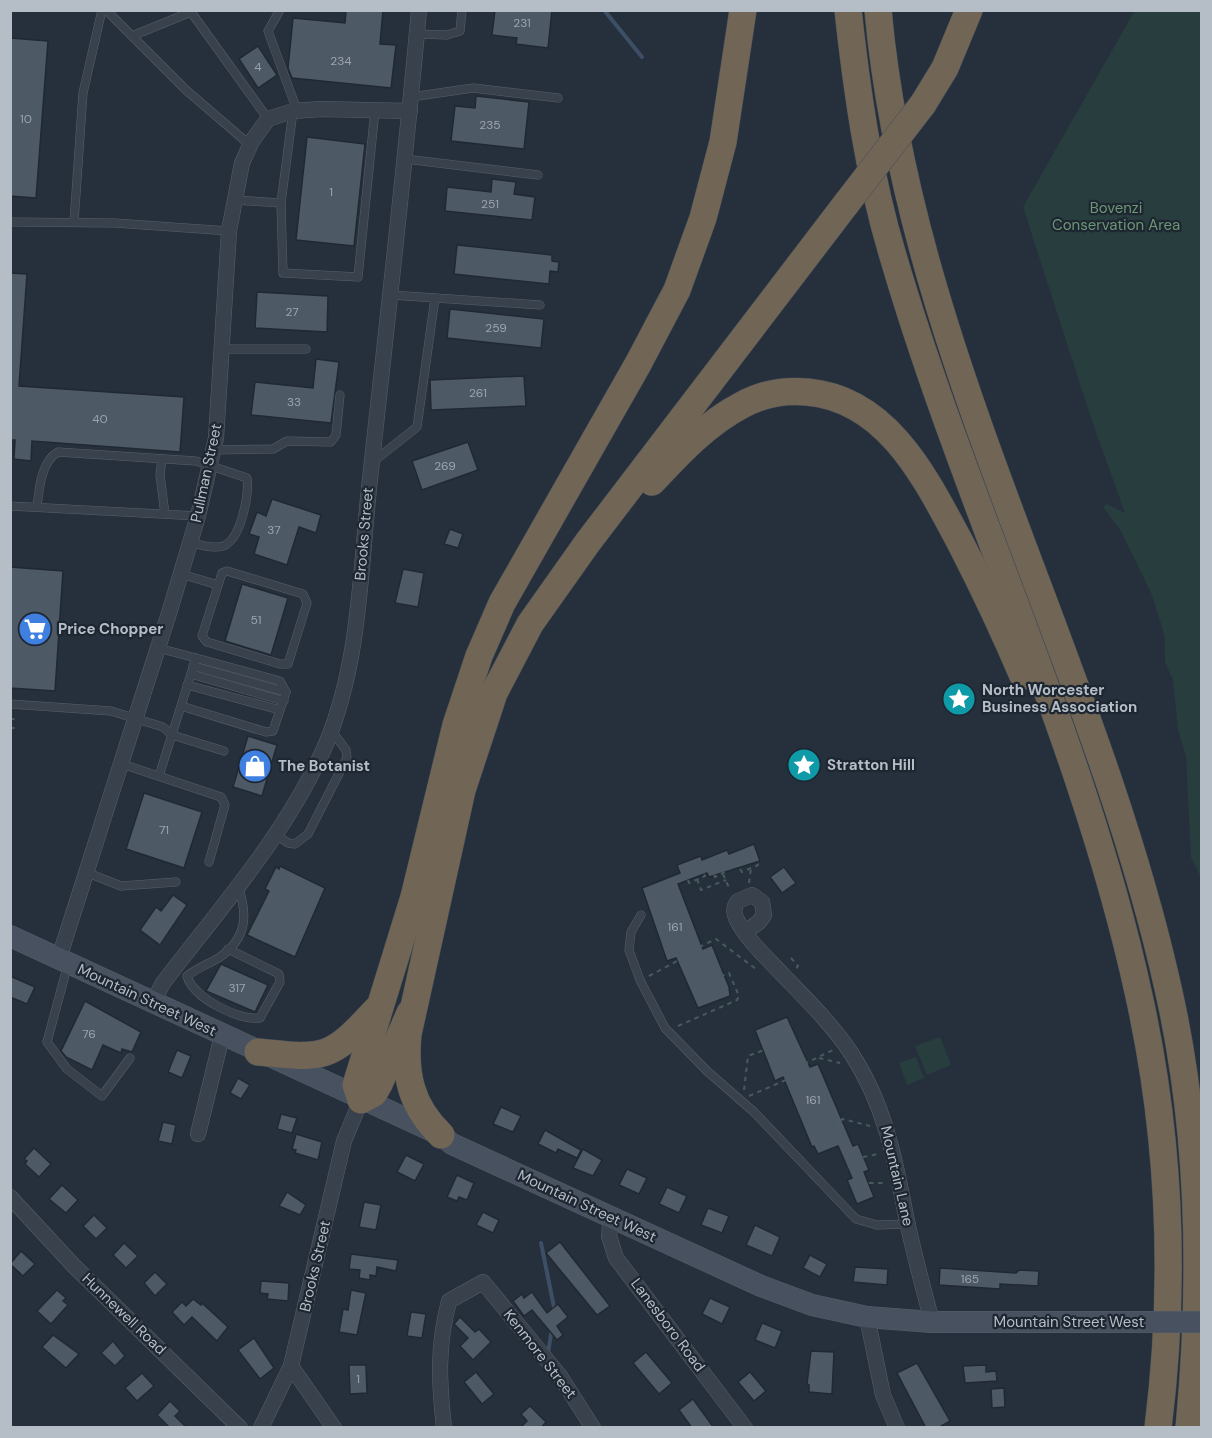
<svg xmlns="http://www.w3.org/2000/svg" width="1212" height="1438" viewBox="0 0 1212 1438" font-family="'DM Sans',sans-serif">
	<rect width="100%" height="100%" fill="#25303c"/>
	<g fill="#283d3e">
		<polygon points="1135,10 1201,11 1201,878 1191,857 1186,756 1178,730 1173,680 1165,662 1165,637 1152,595 1121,531 1103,507 1107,504 1125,513 1091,418 1023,207"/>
		<polygon points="940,1037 951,1065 927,1075 915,1046"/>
		<polygon points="916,1057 924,1078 907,1085 899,1063"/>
	</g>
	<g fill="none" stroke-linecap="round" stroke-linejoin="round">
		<g stroke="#3c4f64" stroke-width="4">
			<polyline points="604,10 642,57"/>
			<polyline points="541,1243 555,1312"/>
			<polyline points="548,1353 552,1328"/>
		</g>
	</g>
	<g fill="#4e5966" stroke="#202933" stroke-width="1.5">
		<polygon points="346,10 383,10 380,44 396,45 391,88 292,78 288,68 293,18 345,23"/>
		<polygon points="495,10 552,10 548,48 516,44 517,38 492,35"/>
		<polygon points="10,38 48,41 36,198 10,196"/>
		<polygon points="258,46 277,75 258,88 239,59"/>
		<polygon points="476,96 529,102 524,149 451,141 455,106 475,108"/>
		<polygon points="307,137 365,144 354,246 296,240"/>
		<polygon points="492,179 516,182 514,194 535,197 532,220 445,211 447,187 491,192"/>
		<polygon points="457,245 552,255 552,261 559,262 558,272 550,271 549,284 454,274"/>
		<polygon points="10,273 27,274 19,386 184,397 180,452 32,441 31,461 14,459 15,440 10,440"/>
		<polygon points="257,292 328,296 327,332 255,328"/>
		<polygon points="450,309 544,319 541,348 447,338"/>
		<polygon points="316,359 339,362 331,423 251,415 255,382 313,388"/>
		<polygon points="524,376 526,406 431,410 430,380"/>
		<polygon points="468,442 478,470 422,490 412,461"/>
		<polygon points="272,499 321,515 316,533 299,527 287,565 254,554 259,537 249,534 257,512 266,516"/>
		<polygon points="450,529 463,534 458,548 444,544"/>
		<polygon points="10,567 63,571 55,691 10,688"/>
		<polygon points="403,569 424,573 418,607 395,603"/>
		<polygon points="242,584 288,598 271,655 225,641"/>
		<polygon points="248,736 277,745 262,796 233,787"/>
		<polygon points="144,793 202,812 184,868 126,849"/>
		<polygon points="754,844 760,861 709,877 707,873 678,884 703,949 712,945 729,987 730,996 698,1008 676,958 667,961 642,888 680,873 677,865 701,856 702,860 727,850 729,854"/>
		<polygon points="280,866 325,888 295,957 247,935 269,891 265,889 276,867 279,869"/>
		<polygon points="784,867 796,883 782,893 770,877"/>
		<polygon points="173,895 187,905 160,945 140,930 156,907 161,911"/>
		<polygon points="221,964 268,985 255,1012 206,991"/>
		<polygon points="10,976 35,987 27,1004 10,997"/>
		<polygon points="85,1001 141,1032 132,1052 122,1049 121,1053 103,1045 92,1070 66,1057 61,1051"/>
		<polygon points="787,1017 810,1067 818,1064 853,1146 858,1144 869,1170 864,1172 874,1197 857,1204 847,1180 852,1178 838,1146 818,1154 814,1146 812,1147 783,1077 775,1081 755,1030"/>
		<polygon points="177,1050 191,1056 182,1078 168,1072"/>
		<polygon points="238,1078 250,1085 241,1099 230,1093"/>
		<polygon points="501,1107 521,1116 513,1132 493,1124"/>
		<polygon points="281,1114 297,1118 292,1133 277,1129"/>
		<polygon points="163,1122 176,1125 172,1144 158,1141"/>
		<polygon points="545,1130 581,1150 577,1158 558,1149 556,1153 538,1144"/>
		<polygon points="296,1134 322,1142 318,1160 295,1153 296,1150 292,1149"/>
		<polygon points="34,1148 51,1164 39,1177 25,1164 27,1161 24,1159"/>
		<polygon points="583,1149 602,1160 593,1176 573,1168"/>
		<polygon points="406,1155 424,1164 415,1181 397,1172"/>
		<polygon points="627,1169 647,1178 639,1194 619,1185"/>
		<polygon points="457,1175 474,1183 467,1200 459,1197 457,1201 447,1197"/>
		<polygon points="62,1185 78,1200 66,1213 49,1199"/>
		<polygon points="667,1187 687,1196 679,1213 659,1204"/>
		<polygon points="287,1192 306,1205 300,1215 279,1206"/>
		<polygon points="364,1202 381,1205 376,1230 359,1227"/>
		<polygon points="708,1208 729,1216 722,1233 701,1225"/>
		<polygon points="483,1212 499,1220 493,1233 476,1225"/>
		<polygon points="94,1215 107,1228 96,1239 83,1226"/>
		<polygon points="755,1225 780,1237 772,1256 746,1245"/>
		<polygon points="560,1242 610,1306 597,1315 546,1253"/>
		<polygon points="124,1243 138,1256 126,1268 113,1255"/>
		<polygon points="21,1251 35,1264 23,1276 10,1264"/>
		<polygon points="351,1254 398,1260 396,1271 377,1267 376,1276 370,1275 370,1280 359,1278 360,1270 349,1269"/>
		<polygon points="810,1255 827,1264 820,1277 803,1268"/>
		<polygon points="855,1267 888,1269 887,1285 853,1282"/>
		<polygon points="940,1268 1016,1273 1019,1270 1039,1271 1038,1286 1000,1284 1000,1289 939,1285"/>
		<polygon points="155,1272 167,1284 155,1296 144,1283"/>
		<polygon points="261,1281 289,1283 288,1301 267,1299 268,1294 260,1293"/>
		<polygon points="57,1290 66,1298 63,1301 68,1305 51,1324 37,1311"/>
		<polygon points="351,1290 366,1293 357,1335 339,1332 343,1309 348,1310"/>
		<polygon points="532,1292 547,1313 558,1304 568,1317 557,1326 563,1335 557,1340 532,1310 524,1316 513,1301 522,1294 524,1298"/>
		<polygon points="710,1298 730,1307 722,1324 702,1314"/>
		<polygon points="193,1299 201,1305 202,1303 228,1327 217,1341 192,1317 184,1325 172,1312 182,1302 186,1306"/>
		<polygon points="411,1312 426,1314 422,1338 407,1336"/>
		<polygon points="460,1317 475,1332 479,1329 491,1342 473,1360 460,1346 468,1338 454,1324"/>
		<polygon points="762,1323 782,1331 775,1348 755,1340"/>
		<polygon points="53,1335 79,1354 66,1368 42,1347"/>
		<polygon points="254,1338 274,1368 260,1379 238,1350"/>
		<polygon points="113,1341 125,1356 115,1366 101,1353"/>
		<polygon points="811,1351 834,1352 832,1394 809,1392 809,1385 807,1384"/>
		<polygon points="646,1352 672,1383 659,1394 633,1363"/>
		<polygon points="917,1363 950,1421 938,1428 926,1428 897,1373"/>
		<polygon points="349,1365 366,1365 367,1393 350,1394"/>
		<polygon points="986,1365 986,1372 996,1371 997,1381 965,1383 963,1366"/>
		<polygon points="476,1372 494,1394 482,1404 464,1382"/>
		<polygon points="750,1372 766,1391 754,1401 738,1382"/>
		<polygon points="142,1373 154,1386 137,1401 125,1388"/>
		<polygon points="1004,1388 1005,1407 992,1408 991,1389"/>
		<polygon points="693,1399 714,1428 692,1428 679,1410"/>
		<polygon points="170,1401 180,1411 175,1416 187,1428 170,1428 157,1415"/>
		<polygon points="530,1406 546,1422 541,1428 520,1428 527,1421 521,1414"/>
	</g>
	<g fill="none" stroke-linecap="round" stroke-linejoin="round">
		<defs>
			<g id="service">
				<polyline points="106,10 186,90 250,145"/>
				<polyline points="280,10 268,31 297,110"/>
				<polyline points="417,34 447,35 460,31 462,10"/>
				<polyline points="132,36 191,12 268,119"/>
				<polyline points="411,97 473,88 558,98"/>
				<polyline points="405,159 538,175"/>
				<polyline points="235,200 281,203 293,111"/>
				<polyline points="281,203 283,273 358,277 375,110"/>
				<polyline points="10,222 115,223 229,231"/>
				<polyline points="74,222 83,93 102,10"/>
				<polyline points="391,295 540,305"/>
				<polyline points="222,349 306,349"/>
				<polyline points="214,450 273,449 287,441 331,442 336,435 340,395"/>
				<polyline points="162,459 160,475 165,514"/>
				<polyline points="374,461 417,427 435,298"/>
				<polyline points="10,506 198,516"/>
				<path d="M 37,507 C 39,490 41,461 58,452 L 196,461 L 247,478 C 249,495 241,540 223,546 C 212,549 200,545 190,542"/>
				<polygon points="227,571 303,594 307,603 288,664 280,664 207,642 202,636 222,573"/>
				<polyline points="181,574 218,585"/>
				<polyline points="158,648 196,658"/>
				<polyline points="193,666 286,692"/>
				<polyline points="191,674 284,701"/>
				<polyline points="187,685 280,710"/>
				<polyline points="10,704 111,711 163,727 172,735 224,751"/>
				<polyline points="122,764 221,797 225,805 209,862"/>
				<polyline points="159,776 196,658 280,681 286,692 273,731 266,732 181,706"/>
				<polyline points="275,834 288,843 295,844 308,834 347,758 346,750 331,730"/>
				<polyline points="88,873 121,886 176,882"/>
				<polyline points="641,915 631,932 629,950 640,980 665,1028 707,1071 754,1112 856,1219 877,1225 908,1224"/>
				<path d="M 228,949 L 279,974 L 280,982 L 260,1018 C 239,1021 193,998 187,976 C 197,968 209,964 220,957 C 247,938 248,915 238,886"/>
				<polyline points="68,964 47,1042 67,1069 102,1096 130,1058"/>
			</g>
			<g id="minor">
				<path d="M 745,932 L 759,922 L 764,915 L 762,902 L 752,895 L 738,901 C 734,906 733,911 736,918 C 746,939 766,957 782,974 C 806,999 832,1024 851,1053 C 884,1103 895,1158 906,1216 C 913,1251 923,1287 932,1322"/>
				<polyline points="59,958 170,610 198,516 216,438 229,231 242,163 252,141 268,119 293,111 321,109 410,111"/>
				<path d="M 153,1002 L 163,983 C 221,907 288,832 326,744 C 361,660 360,568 370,479 C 387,323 405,167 419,10"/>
				<polyline points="198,1134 222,1036"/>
				<polyline points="10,1197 74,1266 240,1428"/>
				<polyline points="611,1216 609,1236 616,1258 745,1428"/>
				<polyline points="867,1317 883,1395 897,1428"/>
				<polyline points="291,1366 334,1428"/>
				<polyline points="261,1428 291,1366 344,1141 361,1100"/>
				<path d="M 444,1428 C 439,1381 437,1347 449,1301 L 483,1282 L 560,1376 L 593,1428"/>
			</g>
			<polyline id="secondary" points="10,936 441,1135 452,1144 761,1286 812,1305 867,1317 932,1322 1126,1322"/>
			<g id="motorway">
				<path d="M 848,10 C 857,92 869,177 893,256 C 966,506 1084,741 1139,996 C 1170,1137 1176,1284 1158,1428"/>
				<path d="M 878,10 C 909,353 1094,656 1168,988 C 1201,1133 1203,1281 1189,1428"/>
				<polyline points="923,104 945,68 969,10"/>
				<path d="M 652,482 C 679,453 707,423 742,405 C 762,394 785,390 807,392 C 889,399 927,481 961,544 C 983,587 1004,631 1023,676"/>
				<polyline points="410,1013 379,1084 374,1093 361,1100 356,1085 414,897 456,725 479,656 502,603 638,364 677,290 703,218 723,142 743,10"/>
				<path d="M 258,1052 C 325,1059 330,1060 376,1010"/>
				<path d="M 441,1135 C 411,1106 404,1075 408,1034 L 462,790 L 494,693 L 530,624 L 588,542 L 846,204"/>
			</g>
		</defs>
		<use href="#service" stroke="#57606a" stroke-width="9"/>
		<use href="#minor" stroke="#57606a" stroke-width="16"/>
		<use href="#secondary" stroke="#57606a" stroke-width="22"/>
		<use href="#motorway" stroke="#444d57" stroke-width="28"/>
		<g stroke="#475a5c" stroke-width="2" stroke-dasharray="4.5 4.5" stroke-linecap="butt">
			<polyline points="10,719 18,719"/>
			<polyline points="10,728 17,728"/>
			<polyline points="740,869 742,872 758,865 757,862"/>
			<polyline points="723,874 730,890"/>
			<polyline points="714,875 715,877 730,869"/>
			<polyline points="697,879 701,890 726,880"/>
			<polyline points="688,880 689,883 705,876 704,874"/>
			<polyline points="749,883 751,868"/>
			<polyline points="699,947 716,939 756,969"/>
			<polyline points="791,958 798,966 796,969"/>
			<polyline points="649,976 681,959"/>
			<polyline points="678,1026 737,1000 739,996 729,973 716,978"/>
			<polyline points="819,1058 840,1063"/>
			<polyline points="804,1064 833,1050"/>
			<polyline points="744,1090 748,1056 764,1050"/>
			<polyline points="749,1096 788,1079"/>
			<polyline points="832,1124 843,1119 870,1126"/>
			<polyline points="863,1157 878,1154"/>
			<polyline points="869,1183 887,1183"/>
		</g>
		<use href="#service" stroke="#39424c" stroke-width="8"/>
		<use href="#minor" stroke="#39424c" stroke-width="15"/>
		<use href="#secondary" stroke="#47515f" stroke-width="21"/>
		<use href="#motorway" stroke="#716556" stroke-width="27"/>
		<defs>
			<polyline id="secondary-bridge" points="1126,1322 1202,1322"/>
			<polyline id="motorway-bridge" points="846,204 923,104"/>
		</defs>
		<use href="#secondary-bridge" stroke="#57606a" stroke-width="22" stroke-linecap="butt"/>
		<use href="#motorway-bridge" stroke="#444d57" stroke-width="28" stroke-linecap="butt"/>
		<use href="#secondary-bridge" stroke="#47515f" stroke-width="21"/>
		<use href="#motorway-bridge" stroke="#716556" stroke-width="27"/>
	</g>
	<defs>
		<symbol id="supermarket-disc" viewBox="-11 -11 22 22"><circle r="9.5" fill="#3f7fe0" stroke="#1e2731"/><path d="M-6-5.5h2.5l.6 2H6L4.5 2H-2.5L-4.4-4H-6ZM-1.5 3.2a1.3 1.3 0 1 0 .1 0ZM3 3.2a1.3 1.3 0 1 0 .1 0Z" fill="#fff"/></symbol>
		<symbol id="sight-disc" viewBox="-11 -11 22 22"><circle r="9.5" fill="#0f9aa8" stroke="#1e2731"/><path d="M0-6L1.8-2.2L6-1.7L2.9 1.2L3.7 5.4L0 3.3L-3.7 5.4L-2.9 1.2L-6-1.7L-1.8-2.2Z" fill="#fff"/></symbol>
		<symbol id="shop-disc" viewBox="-11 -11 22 22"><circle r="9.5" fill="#3f7fe0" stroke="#1e2731"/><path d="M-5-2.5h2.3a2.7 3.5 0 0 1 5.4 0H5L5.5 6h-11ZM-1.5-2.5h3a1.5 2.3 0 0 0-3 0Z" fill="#fff"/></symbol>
	</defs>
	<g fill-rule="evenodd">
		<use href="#supermarket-disc" x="16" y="610" width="38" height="38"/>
		<use href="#sight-disc" x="940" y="680" width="38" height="38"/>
		<use href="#sight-disc" x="785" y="746" width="38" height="38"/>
		<use href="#shop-disc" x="236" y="747" width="38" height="38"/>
	</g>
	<g text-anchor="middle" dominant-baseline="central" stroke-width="4.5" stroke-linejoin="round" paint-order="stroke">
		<g font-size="12" fill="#9ba4af">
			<text x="522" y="23">231</text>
			<text x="341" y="61">234</text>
			<text x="258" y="67">4</text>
			<text x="26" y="119">10</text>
			<text x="490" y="125">235</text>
			<text x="331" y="192">1</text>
			<text x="490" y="204">251</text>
			<text x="292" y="312">27</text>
			<text x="496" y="328">259</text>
			<text x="478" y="393">261</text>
			<text x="294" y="402">33</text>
			<text x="100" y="419">40</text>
			<text x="445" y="466">269</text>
			<text x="274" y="530">37</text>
			<text x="256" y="620">51</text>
			<text x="164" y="830">71</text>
			<text x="675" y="927">161</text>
			<text x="237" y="988">317</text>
			<text x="89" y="1034">76</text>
			<text x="813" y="1100">161</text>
			<text x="970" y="1279">165</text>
			<text x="358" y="1379">1</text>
		</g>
		<g font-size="15" fill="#6d9674" stroke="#1e2731">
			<text x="1116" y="208">Bovenzi<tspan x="1116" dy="17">Conservation Area</tspan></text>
		</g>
		<g font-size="15" fill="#b5bdc7" stroke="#1e2731">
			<text transform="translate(206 473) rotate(-78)">Pullman Street</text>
			<text transform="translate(364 534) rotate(-85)">Brooks Street</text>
			<text transform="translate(147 1000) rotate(25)">Mountain Street West</text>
			<text transform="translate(897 1176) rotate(77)">Mountain Lane</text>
			<text transform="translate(587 1206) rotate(25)">Mountain Street West</text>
			<text transform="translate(315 1266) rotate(-77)">Brooks Street</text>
			<text transform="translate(124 1314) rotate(44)">Hunnewell Road</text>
			<text x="1069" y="1322">Mountain Street West</text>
			<text transform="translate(668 1325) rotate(53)">Lanesboro Road</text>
			<text transform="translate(540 1354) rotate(52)">Kenmore Street</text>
		</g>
		<g font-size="15" font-weight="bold" fill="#b5bdc7" stroke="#1e2731" text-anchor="start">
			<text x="58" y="629">Price Chopper</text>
			<text x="982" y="690">North Worcester<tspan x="982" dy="17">Business Association</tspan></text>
			<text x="827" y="765">Stratton Hill</text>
			<text x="278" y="766">The Botanist</text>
		</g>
	</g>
	<rect width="1212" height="1438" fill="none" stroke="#b5bdc7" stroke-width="24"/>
</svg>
